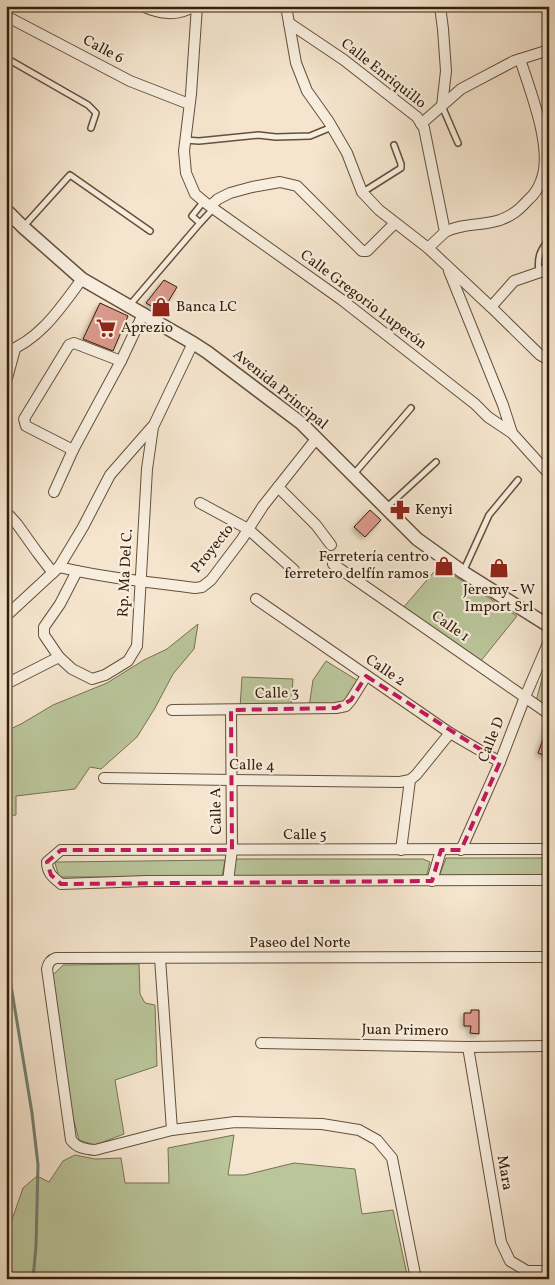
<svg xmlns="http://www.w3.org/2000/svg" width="555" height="1285" viewBox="0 0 555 1285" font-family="Vollkorn,serif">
	<defs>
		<filter id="shadow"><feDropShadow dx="-2.5" dy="2.5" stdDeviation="2.5" flood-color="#0004"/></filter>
	</defs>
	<rect width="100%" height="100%" fill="#f5e5ce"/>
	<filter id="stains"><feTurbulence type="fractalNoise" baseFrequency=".004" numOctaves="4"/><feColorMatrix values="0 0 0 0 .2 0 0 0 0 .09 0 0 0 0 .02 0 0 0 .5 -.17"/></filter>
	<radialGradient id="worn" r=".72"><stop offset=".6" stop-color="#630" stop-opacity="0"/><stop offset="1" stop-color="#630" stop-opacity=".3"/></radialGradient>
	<g fill="#bac59a" stroke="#777251">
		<polygon points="439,566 517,616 480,662 402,609"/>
		<polygon points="198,624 194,649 173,674 155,708 137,737 101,769 90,767 75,789 16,796 16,815 6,816 6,731 21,724 53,705 107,683 144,660 167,649"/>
		<polygon points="326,661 360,682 345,706 309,707 313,680"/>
		<polygon points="543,675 549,678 549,709 536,701"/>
		<polygon points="242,677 293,679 291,709 240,708"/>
		<polygon points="53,856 56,862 225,860 222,877 59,877"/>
		<polygon points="446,858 549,858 549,877 439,877"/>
		<polygon points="235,859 423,859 430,862 427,874 423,877 233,881"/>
		<polygon points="139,964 140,994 145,1003 155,1005 157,1066 115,1080 124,1134 95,1145 79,1140 66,1091 53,975 63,965"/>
		<polygon points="234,1135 228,1175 245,1175 294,1163 355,1169 362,1214 393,1210 408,1279 6,1279 6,1237 23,1188 37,1176 49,1182 63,1161 75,1155 95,1159 121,1158 125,1183 169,1183 168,1148"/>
	</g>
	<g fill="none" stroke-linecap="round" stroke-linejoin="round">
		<polyline stroke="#727f70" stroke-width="3" points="6,955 32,1113 38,1165 36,1246 33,1279"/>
	</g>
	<g fill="#db998b" stroke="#341e08" filter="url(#shadow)">
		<polygon points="164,280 177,287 162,312 146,303"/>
		<polygon points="100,303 128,316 113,351 83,339"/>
		<polygon points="370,510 381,520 365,537 354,527"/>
		<polygon points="548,726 549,726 549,757 538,753"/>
		<polygon points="471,1010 479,1010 479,1034 470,1033 471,1026 464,1026 464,1013 471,1013"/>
	</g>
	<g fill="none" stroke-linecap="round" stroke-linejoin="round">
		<defs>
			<g id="service">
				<polyline points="6,58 88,105 96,113 91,128"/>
				<polyline points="442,106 458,143"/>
				<polyline points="185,140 199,141 258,135 276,137 310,136 332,127"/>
				<polyline points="363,192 401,168 401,164 394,145"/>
				<polyline points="200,223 213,209"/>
				<polyline points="24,226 70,175 150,231"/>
				<path d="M 539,272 C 537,257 540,251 549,239"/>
				<polyline points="129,306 200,223 192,216 204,201"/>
				<polyline points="353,475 411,408"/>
				<polyline points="386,508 436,462"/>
				<polyline points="463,572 489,515 518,480"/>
			</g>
			<g id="minor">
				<path d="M 142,6 C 160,14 177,17 194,6"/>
				<polyline points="197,6 191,94 184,151 186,173 195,194 207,204 342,300 475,404 488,417 512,433 549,474"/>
				<polyline points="286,6 296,63 307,91 329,122 347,153 362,192 379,210 428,248 491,307 540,355 549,360"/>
				<polyline points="440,6 443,29 446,71 442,106"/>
				<polyline points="6,16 130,81 189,104"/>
				<polyline points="289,23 344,60 417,117 424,128 445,232 428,248"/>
				<polyline points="421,124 461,89 514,61 549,50"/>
				<polyline points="210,206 218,199 230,193 252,187 280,182 297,186 362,251 367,251 395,223"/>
				<path d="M 445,232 C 462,223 482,226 500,220 C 513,215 519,210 528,200 C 534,195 538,189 541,181 C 554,149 530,91 520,59"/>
				<polyline points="449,271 503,405 512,433"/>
				<polyline points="491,307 514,281 549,269"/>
				<path d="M 6,352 C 41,339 61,307 82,279"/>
				<polyline points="6,382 15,349"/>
				<polyline points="73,450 26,426 24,419 69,345 74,343 121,361"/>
				<polyline points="278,487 316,525 331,545"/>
				<polyline points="54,492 73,450 121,361 143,314"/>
				<polyline points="200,503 248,529 294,570"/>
				<polyline points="8,514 17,524 37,552 53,573"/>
				<polyline points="333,564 549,714"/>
				<path d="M 59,567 C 104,578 150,582 195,588 L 202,587 L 211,580 L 242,539 L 263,506 L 316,439"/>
				<polyline points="77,571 60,604 44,627 44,635 59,657 72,669 92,679 105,675 128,661 137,646 147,469 153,427 193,343"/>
				<polyline points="256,599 450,733 500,762"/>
				<polyline points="6,616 59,567 83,527 110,475 152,427"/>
				<polyline points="6,684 59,657"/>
				<polyline points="172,710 336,708 346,706 351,700 366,676"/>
				<polyline points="104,778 231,780 400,782 410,780 416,775 450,733"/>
				<path d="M 549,849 L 61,850 L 47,862 C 47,873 53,877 61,884 L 147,881 L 549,880"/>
				<polyline points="401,850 410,780"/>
				<polyline points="461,850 500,762 525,697 549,641"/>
				<polyline points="228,881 232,850 231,710"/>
				<polyline points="432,881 441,850"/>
				<polyline points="160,958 172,1130"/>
				<polyline points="261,1043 468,1047 549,1046"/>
				<polyline points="468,1047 501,1242 510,1261 527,1271 549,1271"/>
				<path d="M 416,1279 L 392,1158 L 377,1140 L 359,1130 L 322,1124 L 235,1122 L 172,1130 L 95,1150 C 85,1149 77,1148 71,1140 L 47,969 C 48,963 50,960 56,958 L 549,957"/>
			</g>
			<polyline id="tertiary" points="6,210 23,227 82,279 193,343 207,352 301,423 417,539 463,572 549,626"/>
		</defs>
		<use href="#service" stroke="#64503a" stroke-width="8"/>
		<use href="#minor" stroke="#64503a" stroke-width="12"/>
		<use href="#tertiary" stroke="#64503a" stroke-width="15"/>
		<use href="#service" stroke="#f8eedf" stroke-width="5"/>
		<use href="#minor" stroke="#f8eedf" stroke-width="10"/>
		<use href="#tertiary" stroke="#f8eedf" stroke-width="12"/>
	</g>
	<path fill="none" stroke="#c2185b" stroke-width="4" stroke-dasharray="10 6" stroke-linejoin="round" d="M 366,676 L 500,762 L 461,850 L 441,850 L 432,881 L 61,884 L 51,875 L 47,862 L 61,850 L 232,850 L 231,710 L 336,708 L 351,700 Z"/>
	<defs>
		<symbol id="shop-bare" viewBox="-9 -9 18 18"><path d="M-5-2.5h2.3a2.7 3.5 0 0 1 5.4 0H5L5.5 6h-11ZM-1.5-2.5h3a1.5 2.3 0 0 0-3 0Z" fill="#8f2418" stroke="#f8eedf" stroke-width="2.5" paint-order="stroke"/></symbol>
		<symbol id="supermarket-bare" viewBox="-9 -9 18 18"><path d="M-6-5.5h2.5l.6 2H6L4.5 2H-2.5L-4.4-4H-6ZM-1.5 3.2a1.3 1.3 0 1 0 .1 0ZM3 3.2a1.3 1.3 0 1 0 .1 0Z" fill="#8f2418" stroke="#f8eedf" stroke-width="2.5" paint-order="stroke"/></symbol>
		<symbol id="pharmacy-bare" viewBox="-9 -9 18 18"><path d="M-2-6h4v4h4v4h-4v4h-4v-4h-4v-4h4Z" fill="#8f2418" stroke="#f8eedf" stroke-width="2.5" paint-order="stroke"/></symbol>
	</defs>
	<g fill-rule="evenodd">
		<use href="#shop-bare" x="147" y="293" width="28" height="28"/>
		<use href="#supermarket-bare" x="92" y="314" width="28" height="28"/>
		<use href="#pharmacy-bare" x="386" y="496" width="28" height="28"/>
		<use href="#shop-bare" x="430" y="552" width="28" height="28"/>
		<use href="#shop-bare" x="485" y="554" width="28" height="28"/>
	</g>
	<g text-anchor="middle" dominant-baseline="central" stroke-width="4.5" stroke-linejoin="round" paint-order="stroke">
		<g font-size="15" fill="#341e08" stroke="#f8eedf">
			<text transform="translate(103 50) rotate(28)">Calle 6</text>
			<text transform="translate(383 74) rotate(38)">Calle Enriquillo</text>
			<text transform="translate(363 300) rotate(37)">Calle Gregorio Luperón</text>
			<text transform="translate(280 390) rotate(39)">Avenida Principal</text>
			<text transform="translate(213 549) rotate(-51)">Proyecto</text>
			<text transform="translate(126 573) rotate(-87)">Rp. Ma Del C.</text>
			<text transform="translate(450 627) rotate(35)">Calle 1</text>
			<text transform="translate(385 671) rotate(34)">Calle 2</text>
			<text transform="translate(277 694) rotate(-1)">Calle 3</text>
			<text transform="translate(492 740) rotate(-68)">Calle D</text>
			<text transform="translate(252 766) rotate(1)">Calle 4</text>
			<text transform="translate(217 811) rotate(-91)">Calle A</text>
			<text x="305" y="835">Calle 5</text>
			<text x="300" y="943">Paseo del Norte</text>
			<text transform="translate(405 1031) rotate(1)">Juan Primero</text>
			<text transform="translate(504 1173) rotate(80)">Mara</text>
		</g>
		<g font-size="15" fill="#341e08" stroke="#f8eedf" text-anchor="start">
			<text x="176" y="307">Banca LC</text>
			<text x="121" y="328">Aprezio</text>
			<text x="415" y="510">Kenyi</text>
			<text x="429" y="557" text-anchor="end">Ferretería centro<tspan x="429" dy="17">ferretero delfín ramos</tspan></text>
			<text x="499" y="590" text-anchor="middle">Jeremy - W<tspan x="499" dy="17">Import Srl</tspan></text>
		</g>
	</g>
	<rect width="555" height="1285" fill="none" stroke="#f5e5ce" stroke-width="25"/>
	<rect x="8" y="8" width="540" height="1270" fill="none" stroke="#341e08" stroke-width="2.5"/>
	<rect x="12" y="12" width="530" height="1260" fill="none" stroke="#341e08"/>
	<rect width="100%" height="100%" filter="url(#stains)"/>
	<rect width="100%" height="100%" fill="url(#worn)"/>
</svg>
